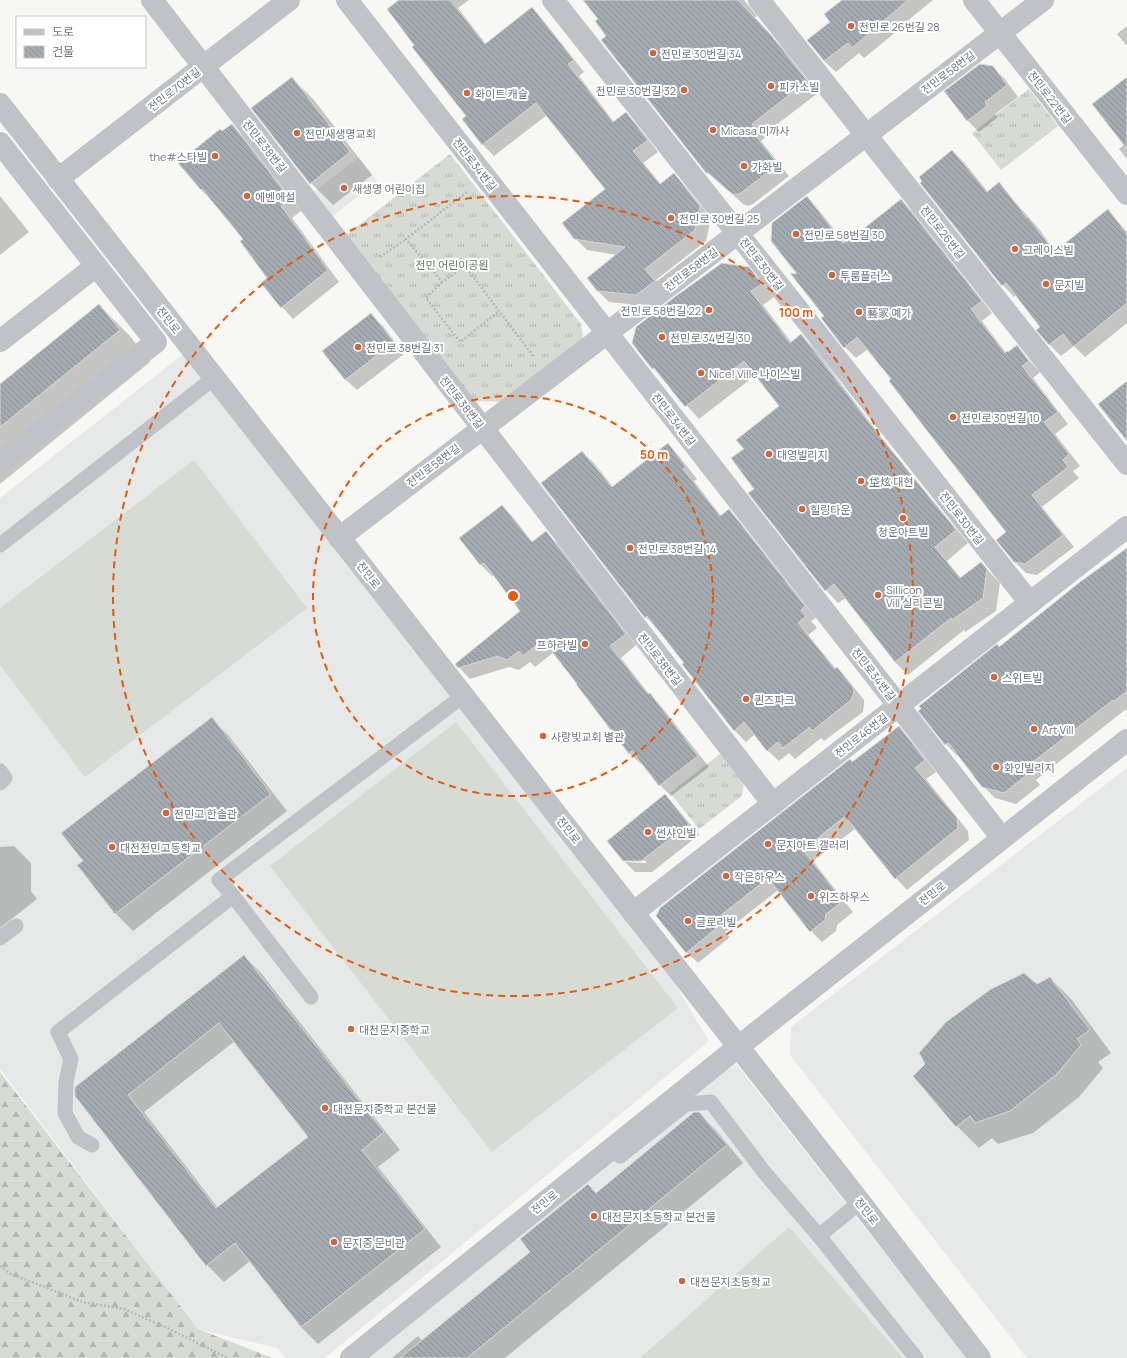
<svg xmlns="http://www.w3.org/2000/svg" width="1127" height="1358" viewBox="0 0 1127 1358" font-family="Manrope,'Noto Sans KR',sans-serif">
	<defs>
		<pattern id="grass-tufts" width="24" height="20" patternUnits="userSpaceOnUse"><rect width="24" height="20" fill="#d6dbd4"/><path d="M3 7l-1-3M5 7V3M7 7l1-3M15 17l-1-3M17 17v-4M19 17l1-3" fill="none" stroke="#b2b6b1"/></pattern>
		<pattern id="forest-firs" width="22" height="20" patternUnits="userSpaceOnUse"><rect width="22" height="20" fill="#d6dbd4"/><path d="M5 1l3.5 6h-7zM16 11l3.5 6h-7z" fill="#b2b6b1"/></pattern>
		<pattern id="building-back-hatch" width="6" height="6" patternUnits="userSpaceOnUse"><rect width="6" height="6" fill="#a4abb1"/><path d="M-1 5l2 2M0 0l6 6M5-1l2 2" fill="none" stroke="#8a9095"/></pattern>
	</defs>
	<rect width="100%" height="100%" fill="#f7f7f4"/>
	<g fill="#e7e9e8">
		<polygon points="359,157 377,181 329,219 310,195"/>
		<polygon points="191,348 635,917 709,1041 325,1358 287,1358 277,1348 198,1329 0,1069 0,498"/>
		<polygon points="1127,768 1127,1358 1027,1358 790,1055 791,1027"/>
		<polygon points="737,1065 967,1358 363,1358 715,1074"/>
	</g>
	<g fill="url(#grass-tufts)">
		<polygon points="1029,89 1058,126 1001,170 972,133"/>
		<polygon points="450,154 581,324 583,340 501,402 475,401 346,235"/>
		<polygon points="725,750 744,780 742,796 699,829 670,793"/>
	</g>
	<polygon fill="url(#forest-firs)" points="0,1072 198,1329 273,1358 0,1358"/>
	<g fill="#d6dbd4">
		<polygon points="194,460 307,608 85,777 0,665 0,608"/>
		<polygon points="456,722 678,1008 492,1152 270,866"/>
		<polygon points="789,1227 903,1358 640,1358"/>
	</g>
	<g fill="#0003" fill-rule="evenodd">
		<polygon points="400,0 469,0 458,8 486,44 532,8 543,20 584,72 579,76 614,122 625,113 637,125 658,152 643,163 661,185 674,174 685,186 711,218 706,241 656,280 666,292 648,306 609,302 598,291 617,255 587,250 575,238 606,189 547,115 494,156 483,145 463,119 468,116 416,45"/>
		<polygon points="585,0 744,0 757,16 754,18 782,47 818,93 763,135 765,138 761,141 789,176 753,204 748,206 743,204 707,171 708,175 707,173 602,40 608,36 599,19"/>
		<polygon points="844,0 933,0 895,31 896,32 864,58 859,53 836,72 824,61 832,22"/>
		<polygon points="1127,26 1127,46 1117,34"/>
		<polygon points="992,67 1004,78 1018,97 995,114 998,117 979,132 968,121 946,91"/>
		<polygon points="292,78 314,100 372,175 333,205 311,183"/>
		<polygon points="1127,78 1127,159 1119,149 1125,144"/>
		<polygon points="232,125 243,136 301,211 292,218 339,282 293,319 282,307 268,278 244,239 213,201 201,190 222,132"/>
		<polygon points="952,151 964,162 988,192 999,184 1040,230 1055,252 1108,211 1127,232 1127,323 1085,357 1074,346 1061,356 1049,344 1041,327 1016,295 1014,297 1003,285"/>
		<polygon points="0,196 29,232 0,255"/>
		<polygon points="807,197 818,209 845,243 847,244 900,200 912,211 992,313 982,321 1006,353 1008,353 1017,347 1040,372 1033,378 1068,424 1055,434 1080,466 1073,471 1079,478 1042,507 1074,547 1037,575 1026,573 1015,562 1008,532 893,379 868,349 856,358 845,347 799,276"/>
		<polygon points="748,268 761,281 774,297 763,305 792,343 801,335 814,348 891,450 968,543 947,561 961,578 981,563 1000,583 996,611 965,632 964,630 908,675 895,662 846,598 838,603 826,590 756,489 745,449 780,407 756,375 699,419 653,368"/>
		<polygon points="99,305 130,336 150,362 0,484 0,385"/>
		<polygon points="371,315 383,326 404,354 357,390 345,379"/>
		<polygon points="667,445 679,456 697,479 694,481 721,516 729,510 740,522 816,618 811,621 817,628 808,635 836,669 837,668 848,680 864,700 864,705 863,712 824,741 821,738 795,759 789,753 779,761 767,750 755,734 746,742 734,730 685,663 657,629 646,617 543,484 582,452 594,463 613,487"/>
		<polygon points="502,506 513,517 533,543 546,533 558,544 636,645 621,658 649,694 661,706 709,767 671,796 660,785 643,763 641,764 629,753 554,652 535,667 530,662 519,670 509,667 470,679 456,664 521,611 494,575 492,576 481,565 461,538"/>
		<polygon points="1127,549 1127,711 1125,710 1036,780 1040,785 1016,804 995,798 983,786 958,755 957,756 946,744 999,648"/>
		<polygon points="211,718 228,735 287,811 133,931 116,914 79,866 84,861"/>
		<polygon points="898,727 910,739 936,772 926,779 968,831 969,840 907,890 896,878 856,828 813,861 853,912 837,925 836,931 822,942 811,931 778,890 725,932 730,937 698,963 687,952 852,763"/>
		<polygon points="665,796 676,807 699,835 652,872 635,872 625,862 646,863 646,861 624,860"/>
		<polygon points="14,846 31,863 31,891 37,899 0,928 0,847"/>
		<path d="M 244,956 L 261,973 L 400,1150 L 378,1167 L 441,1247 L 318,1344 L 301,1327 L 250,1261 L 224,1282 L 207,1265 L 76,1095 ZM 235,1041 L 309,1137 L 218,1208 L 144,1112 Z"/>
		<polygon points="1050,978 1072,1000 1111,1053 1098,1062 1103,1068 1079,1097 1033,1133 998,1144 992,1138 979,1148 957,1126 915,1076 1036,986"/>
		<polygon points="698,1113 716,1130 743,1163 505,1358 392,1358 418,1336 423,1341 531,1252 596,1194"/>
	</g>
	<g fill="url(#building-back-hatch)" stroke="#d8d8d7" fill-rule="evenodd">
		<polygon points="399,0 450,0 485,44 532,7 574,60 568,64 613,122 626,112 648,140 633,151 660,184 674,173 700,206 695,230 645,269 655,281 636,295 597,291 587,278 625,247 574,239 562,223 605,189 536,103 482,145 462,119 466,116 412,47 414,45 387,9"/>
		<polygon points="583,0 738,0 771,35 807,81 752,124 754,126 750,129 778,164 741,193 736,195 731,193 707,172 707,174 601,40 606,36 595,21 598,19"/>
		<polygon points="842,0 908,0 852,48 848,43 824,61 807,40 830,22 824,14"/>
		<polygon points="980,64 993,66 1007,85 985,102 987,106 967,121 944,91"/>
		<polygon points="292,77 350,152 310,184 251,108"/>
		<polygon points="1127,77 1127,149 1092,104"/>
		<polygon points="232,124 290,199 281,206 328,270 281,308 261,283 267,278 240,241 243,239 202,189 201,190 178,163 220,129 222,131"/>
		<polygon points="952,150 987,192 999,182 1027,218 1028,217 1054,252 1108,209 1127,234 1127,303 1073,347 1063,334 1049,345 1036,330 1040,327 1006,283 1002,286 920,183 922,181 919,177"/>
		<polygon points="807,196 843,243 846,241 847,242 901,199 982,301 971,309 1005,353 1007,351 1008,352 1017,345 1029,361 1022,366 1058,412 1044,422 1069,454 1063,460 1068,467 1032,495 1063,535 1025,564 1014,562 996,540 1006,532 918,419 889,381 891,379 857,337 844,348 821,318 824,316 790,273 797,274 771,241 772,223"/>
		<polygon points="722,263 749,267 762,284 751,291 790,343 801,334 884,442 884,441 956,530 935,547 960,578 981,562 987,569 983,598 952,620 951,618 895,662 834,584 825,591 748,493 754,489 731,458 744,449 736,440 779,406 744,361 685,407 654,368 652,369 632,343 636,327 676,296"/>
		<polygon points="99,304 120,330 0,427 0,384"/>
		<polygon points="371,313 394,342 345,380 322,351"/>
		<polygon points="1127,381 1127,441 1098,404"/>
		<polygon points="668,443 686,467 683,469 720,516 729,509 805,606 801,610 806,616 798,623 835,669 837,667 853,687 854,693 851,700 812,731 810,727 783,748 778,742 767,751 744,722 734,731 682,664 684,663 647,616 645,618 541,483 582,451 612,487"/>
		<polygon points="502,505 532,542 546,531 626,634 610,646 648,694 650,693 698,756 659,786 632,751 629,754 576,684 577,684 543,640 523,656 519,651 507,660 498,656 458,668 455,664 520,611 484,563 480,565 459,538"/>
		<polygon points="1127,548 1127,691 1114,701 1113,700 1025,768 1029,773 1004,793 982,787 950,745 948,743 945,745 918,711 921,709 919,706 997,644 999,647 1080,582"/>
		<polygon points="212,717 271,794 115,914 77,865 83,861 61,833"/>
		<polygon points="899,726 925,760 915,768 957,818 958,828 895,879 848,820 847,821 844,817 803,850 843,901 826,914 825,920 810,932 768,878 715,920 719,926 686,953 656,916 660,908 850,759 852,762"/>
		<polygon points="665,794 689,824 641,861 623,861 607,841"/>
		<path d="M 244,955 L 384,1132 L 362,1150 L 425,1229 L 301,1327 L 235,1243 L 206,1266 L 75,1096 L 75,1087 ZM 219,1023 L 308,1137 L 216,1208 L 128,1095 Z"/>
		<polygon points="1024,973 1037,984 1050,977 1090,1030 1077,1039 1081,1045 1057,1074 1010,1111 975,1123 970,1116 956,1127 913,1076 925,1064 919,1053 946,1022 991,989"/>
		<polygon points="694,1112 699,1112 727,1145 467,1358 400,1358 530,1252 520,1239 588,1184 596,1193"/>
	</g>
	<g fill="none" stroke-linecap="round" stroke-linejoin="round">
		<g stroke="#b7babc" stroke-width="2.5" stroke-dasharray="2 2" stroke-linecap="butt">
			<polyline points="467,192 406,239 442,282 465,266 534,357"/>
			<polyline points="380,257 406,239"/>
			<polyline points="442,282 426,298 460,342 499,311"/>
			<polyline points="0,1266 11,1274 83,1302 124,1309 167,1328 228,1358"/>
		</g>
		<g stroke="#bfc2c6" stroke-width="15">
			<polyline points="0,545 214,378"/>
			<polyline points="0,771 5,778 0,783"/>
			<polyline points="233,896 311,997"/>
			<polyline points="0,938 16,926"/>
			<polyline points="92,1145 78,1137 65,1113 66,1082 71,1059 58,1032 233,896 219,880 463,696"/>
			<polyline points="620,1156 686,1104 711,1102 764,1172 819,1236 860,1202"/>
			<polyline points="819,1236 916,1358"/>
		</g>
		<g stroke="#bfc2c6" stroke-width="22">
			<polyline points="152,0 773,804"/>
			<polyline points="347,0 1002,838"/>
			<polyline points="553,0 1030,603"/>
			<polyline points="759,0 1127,464"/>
			<polyline points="974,0 1127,194"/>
			<polyline points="0,104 860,1202 980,1358"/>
			<polyline points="0,143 156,342 0,463"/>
			<polyline points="58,179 289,0"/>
			<polyline points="0,341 96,266"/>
			<polyline points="339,538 1043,0"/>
			<polyline points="633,913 1127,527"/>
			<polyline points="351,1358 738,1047 1127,740"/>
		</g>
	</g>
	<g fill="none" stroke="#e8590c" stroke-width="2" stroke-dasharray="7 5">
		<circle cx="513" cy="596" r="200"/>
		<circle cx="513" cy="596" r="400"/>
	</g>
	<g fill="#ce673d" stroke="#fff" stroke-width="1.5">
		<circle cx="851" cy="26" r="4"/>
		<circle cx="653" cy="53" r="4"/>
		<circle cx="771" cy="86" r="4"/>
		<circle cx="684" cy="90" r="4"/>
		<circle cx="467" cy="93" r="4"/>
		<circle cx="713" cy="130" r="4"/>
		<circle cx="297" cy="133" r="4"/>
		<circle cx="215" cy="156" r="4"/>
		<circle cx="744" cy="166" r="4"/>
		<circle cx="344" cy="188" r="4"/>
		<circle cx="247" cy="196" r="4"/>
		<circle cx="671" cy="218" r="4"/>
		<circle cx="796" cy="234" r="4"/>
		<circle cx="1015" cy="249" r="4"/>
		<circle cx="832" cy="275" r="4"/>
		<circle cx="1046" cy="284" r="4"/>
		<circle cx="709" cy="310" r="4"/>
		<circle cx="859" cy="312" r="4"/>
		<circle cx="662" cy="337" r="4"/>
		<circle cx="358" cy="347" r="4"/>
		<circle cx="701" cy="373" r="4"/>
		<circle cx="953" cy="417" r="4"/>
		<circle cx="769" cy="454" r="4"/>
		<circle cx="861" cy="481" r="4"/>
		<circle cx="802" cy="509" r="4"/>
		<circle cx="903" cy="518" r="4"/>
		<circle cx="630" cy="548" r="4"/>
		<circle cx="878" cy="595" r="4"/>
		<circle cx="585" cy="644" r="4"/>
		<circle cx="994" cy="677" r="4"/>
		<circle cx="746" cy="699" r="4"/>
		<circle cx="1034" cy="729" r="4"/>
		<circle cx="543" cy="736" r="4"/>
		<circle cx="996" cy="767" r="4"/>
		<circle cx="166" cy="813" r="4"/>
		<circle cx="648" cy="832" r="4"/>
		<circle cx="768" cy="844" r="4"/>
		<circle cx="112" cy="847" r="4"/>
		<circle cx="726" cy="876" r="4"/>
		<circle cx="811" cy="896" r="4"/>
		<circle cx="688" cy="921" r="4"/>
		<circle cx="351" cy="1029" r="4"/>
		<circle cx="325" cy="1108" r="4"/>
		<circle cx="594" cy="1216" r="4"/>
		<circle cx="334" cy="1242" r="4"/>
		<circle cx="682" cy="1281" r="4"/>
	</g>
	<g text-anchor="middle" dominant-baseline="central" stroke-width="4" stroke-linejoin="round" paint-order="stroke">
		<g font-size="11" fill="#6a7682" stroke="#fff" text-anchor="start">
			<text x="859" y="26">전민로 26번길 28</text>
			<text x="661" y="53">전민로 30번길 34</text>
			<text x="779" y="86">피카소빌</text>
			<text x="676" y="90" text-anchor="end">전민로 30번길 32</text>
			<text x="475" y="93">화이트 캐슬</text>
			<text x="721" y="130">Micasa 미까사</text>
			<text x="305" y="133">전민새생명교회</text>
			<text x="207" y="156" text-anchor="end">the#스타빌</text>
			<text x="752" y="166">가화빌</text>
			<text x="352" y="188">새생명 어린이집</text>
			<text x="255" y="196">에벤에설</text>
			<text x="679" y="218">전민로 30번길 25</text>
			<text x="804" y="234">전민로 58번길 30</text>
			<text x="1023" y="249">그레이스빌</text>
			<text x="840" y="275">투룸플러스</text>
			<text x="1054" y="284">문지빌</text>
			<text x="701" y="310" text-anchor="end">전민로 58번길 22</text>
			<text x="867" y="312">藝家 예가</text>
			<text x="670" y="337">전민로 34번길 30</text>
			<text x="366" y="347">전민로 38번길 31</text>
			<text x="709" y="373">Nice! Ville 나이스빌</text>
			<text x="961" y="417">전민로 30번길 10</text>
			<text x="777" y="454">대영빌리지</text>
			<text x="869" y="481">垈炫 대현</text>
			<text x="810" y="509">힐링타운</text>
			<text x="903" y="531" text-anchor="middle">청운아트빌</text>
			<text x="638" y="548">전민로 38번길 14</text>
			<text x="886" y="589">Sillicon<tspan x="886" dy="13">Vill 실리콘빌</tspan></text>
			<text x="577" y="644" text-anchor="end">프하라빌</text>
			<text x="1002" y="677">스위트빌</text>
			<text x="754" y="699">퀸즈파크</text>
			<text x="1042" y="729">Art Vill</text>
			<text x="551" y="736">사랑빛교회 별관</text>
			<text x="1004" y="767">화인빌리지</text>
			<text x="174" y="813">전민고 한솔관</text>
			<text x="656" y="832">썬샤인빌</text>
			<text x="776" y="844">문지아트 갤러리</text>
			<text x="120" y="847">대전전민고등학교</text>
			<text x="734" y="876">작은하우스</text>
			<text x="819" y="896">위즈하우스</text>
			<text x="696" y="921">글로리빌</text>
			<text x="359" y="1029">대전문지중학교</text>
			<text x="333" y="1108">대전문지중학교 본건물</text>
			<text x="602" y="1216">대전문지초등학교 본건물</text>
			<text x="342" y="1242">문지중 문비관</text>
			<text x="690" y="1281">대전문지초등학교</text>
		</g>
		<g font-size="11" fill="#6a7682" stroke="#fff">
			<text transform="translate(948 72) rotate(-37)">전민로58번길</text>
			<text transform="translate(174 89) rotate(-38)">전민로70번길</text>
			<text transform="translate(1050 97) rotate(52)">전민로22번길</text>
			<text transform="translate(265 146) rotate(52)">전민로38번길</text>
			<text transform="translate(475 164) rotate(52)">전민로34번길</text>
			<text transform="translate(943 232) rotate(52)">전민로26번길</text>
			<text transform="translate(762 264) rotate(52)">전민로30번길</text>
			<text transform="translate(691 269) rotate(-37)">전민로58번길</text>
			<text transform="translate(169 320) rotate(52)">전민로</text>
			<text transform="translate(462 402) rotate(52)">전민로38번길</text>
			<text transform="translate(674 419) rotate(52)">전민로34번길</text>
			<text transform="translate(433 465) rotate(-37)">전민로58번길</text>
			<text transform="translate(962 518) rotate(52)">전민로30번길</text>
			<text transform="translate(369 575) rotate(52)">전민로</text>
			<text transform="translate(660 659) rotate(52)">전민로38번길</text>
			<text transform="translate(874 674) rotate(52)">전민로34번길</text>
			<text transform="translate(861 735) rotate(-38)">전민로46번길</text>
			<text transform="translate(569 830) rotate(52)">전민로</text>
			<text transform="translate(932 893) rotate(-38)">전민로</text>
			<text transform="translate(544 1202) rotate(-39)">전민로</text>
			<text transform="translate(867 1211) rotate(52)">전민로</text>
		</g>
		<g font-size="11" fill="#6a7a68" stroke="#fff">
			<text x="452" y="264">전민 어린이공원</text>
		</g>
	</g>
	<circle cx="513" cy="596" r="6" fill="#e8590c" stroke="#fff" stroke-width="2"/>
	<g font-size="12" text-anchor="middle" font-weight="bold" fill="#e8590c" stroke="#fff" stroke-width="4" stroke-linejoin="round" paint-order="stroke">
		<text x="796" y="317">100 m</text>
		<text x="654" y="459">50 m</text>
	</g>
	<rect x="16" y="16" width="130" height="52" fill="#ffffff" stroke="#c3c8cd"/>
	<rect x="24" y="29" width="20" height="6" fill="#bfc2c6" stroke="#c3c8cd"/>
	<text x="52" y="36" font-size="12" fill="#6a7682">도로</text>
	<rect x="24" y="46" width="20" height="12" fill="url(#building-back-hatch)" stroke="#c3c8cd"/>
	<text x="52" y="56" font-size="12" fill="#6a7682">건물</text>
</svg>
